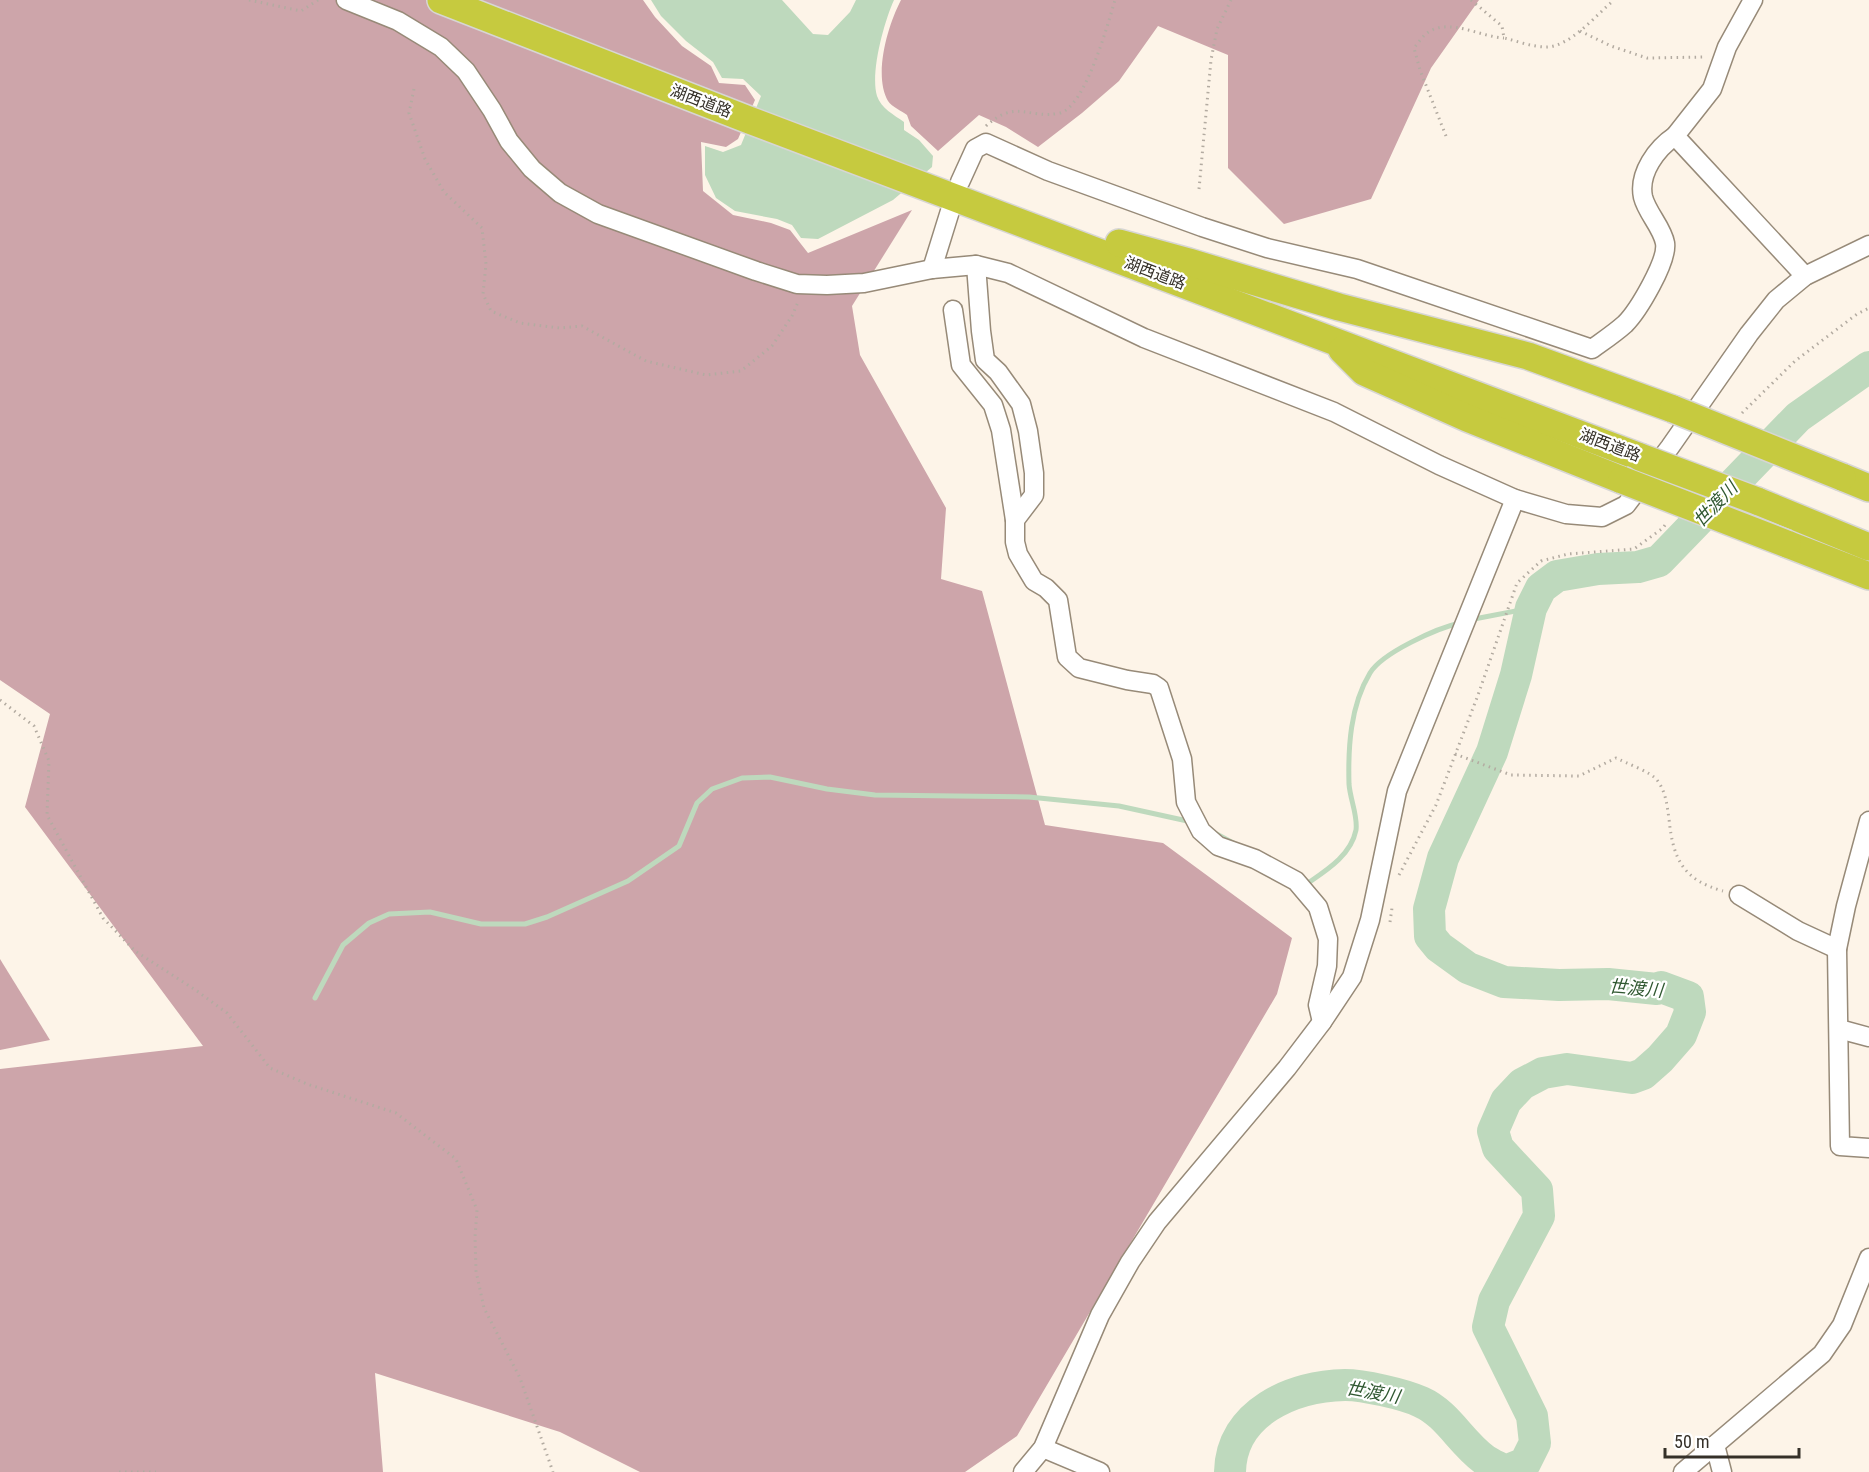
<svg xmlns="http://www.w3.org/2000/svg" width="1869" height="1472" viewBox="0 0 1869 1472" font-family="'Roboto Condensed','Noto Sans JP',sans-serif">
	<rect width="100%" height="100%" fill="#fdf4e8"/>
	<g fill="#cda5aa">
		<polygon points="0,0 643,0 655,17 682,46 711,66 719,83 745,85 755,100 738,139 726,147 701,142 703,191 733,215 771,223 790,230 808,253 912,210 852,306 860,355 946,508 941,579 982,591 1045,825 1163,843 1292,938 1277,994 1017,1436 965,1472 640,1472 560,1432 375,1373 383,1472 0,1472 0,1069 203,1046 25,807 50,714 0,680"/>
		<path d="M 901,0 L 1479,0 L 1431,68 L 1371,199 L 1284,224 L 1228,168 L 1228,55 L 1158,26 L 1119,81 L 1082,113 L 1038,147 L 1006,127 L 979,115 L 938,151 L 911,126 L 907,115 C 902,111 892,107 888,101 C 873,75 888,25 901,0 Z"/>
		<polygon points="0,959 50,1040 0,1050"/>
	</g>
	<path fill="#bed9bd" d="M 651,0 L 782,0 L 813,34 L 828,35 L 850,12 L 856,0 L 894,0 C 884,22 870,73 877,96 C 881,108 894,115 904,122 L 904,130 L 919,140 L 933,156 L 932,167 L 893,200 L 818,239 L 801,238 L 792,225 L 777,219 L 735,211 L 716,198 L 705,175 L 705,146 L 723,152 L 741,145 L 761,96 L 743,79 L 722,78 L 713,62 L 686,41 L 661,16 Z"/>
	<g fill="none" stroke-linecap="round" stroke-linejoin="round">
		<g stroke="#bed9bd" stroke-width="5">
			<polyline points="1469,620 1531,608"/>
			<polyline points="1211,831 1235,844"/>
			<path d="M 1304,879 L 1308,883 C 1327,870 1351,855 1356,830 C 1358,816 1350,799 1349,784 C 1348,748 1350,706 1370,673 C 1382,653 1437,628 1460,623"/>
			<polyline points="315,998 343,945 369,923 389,914 430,912 481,924 525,924 547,917 628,881 679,846 697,803 712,789 742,778 770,777 827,789 875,795 1029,797 1119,806 1192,822"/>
		</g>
		<path stroke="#bed9bd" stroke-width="32" d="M 1230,1472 C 1231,1412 1293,1386 1345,1385 C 1363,1385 1404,1394 1421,1402 C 1448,1414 1461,1443 1485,1460 C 1491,1464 1498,1467 1505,1471 L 1525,1463 L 1535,1443 L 1532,1416 L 1488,1327 L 1494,1301 L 1539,1216 L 1537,1190 L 1498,1148 L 1493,1131 L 1506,1101 L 1522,1084 L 1543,1073 L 1567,1069 L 1632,1078 L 1643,1074 L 1660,1059 L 1681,1035 L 1690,1012 L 1688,997 L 1661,987 L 1657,989 L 1608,984 L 1559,985 L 1504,982 L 1468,968 L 1439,947 L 1430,936 L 1429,909 L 1443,858 L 1492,752 L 1516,675 L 1531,608 L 1541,588 L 1557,576 L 1598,569 L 1638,567 L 1659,561 L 1798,417 L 1869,367"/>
		<defs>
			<g id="minor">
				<polyline points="346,0 398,21 441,47 466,71 492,110 509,141 532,169 560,193 598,214 756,271 797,284 827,285 864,283 932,269 976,265 1008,273 1144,338 1334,412 1439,465 1515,499 1566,514 1602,517 1626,505 1670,447 1749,334 1776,300 1805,276 1869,245"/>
				<polyline points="1753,0 1727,47 1712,89 1675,136 1805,276"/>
				<path d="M 960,182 L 975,149 L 986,143 L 1048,171 L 1202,227 L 1267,248 L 1357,269 L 1592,349 C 1603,341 1615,333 1625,324 C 1638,311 1668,261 1665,243 C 1662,227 1647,213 1643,197 C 1638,173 1657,148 1675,136"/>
				<polyline points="976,265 981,331 985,360 998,372 1021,404 1028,431 1034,473 1034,495 1015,520 1015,542 1018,554 1034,581 1046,588 1058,600 1067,657 1079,668 1127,680 1153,684 1159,688 1182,759 1186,802 1201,831 1218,846 1255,859 1296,881 1318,907 1328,939 1327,966 1318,1005 1322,1022"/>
				<polyline points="932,269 950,211"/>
				<polyline points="953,310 961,365 993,405 1001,430 1015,520"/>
				<polyline points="1869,821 1846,906 1837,949 1840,1146 1869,1148"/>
				<polyline points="1739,895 1798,931 1837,949"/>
				<polyline points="1839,1029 1869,1037"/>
				<polyline points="1715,1445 1722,1472"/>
				<polyline points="1043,1448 1100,1472"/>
				<polyline points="1023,1472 1043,1448 1100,1315 1130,1262 1157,1222 1287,1068 1322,1022 1352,977 1370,920 1397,791 1515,499"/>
				<polyline points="1683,1472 1822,1354 1842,1325 1869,1258"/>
			</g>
			<g id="highway">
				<polyline points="441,0 749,120 1640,457"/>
				<polyline points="1119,243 1189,262 1339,307 1528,356 1673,409"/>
				<polyline points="1342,350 1364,372 1467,418 1622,480"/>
				<polyline points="1842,477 1869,488"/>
				<polyline points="1757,501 1869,547"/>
				<polyline points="1787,544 1869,576"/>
			</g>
		</defs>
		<use href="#minor" stroke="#978a78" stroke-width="21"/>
		<use href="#highway" stroke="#d7d6d4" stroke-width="30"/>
		<g stroke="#b3aba1" stroke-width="3" stroke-dasharray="1.5 4.5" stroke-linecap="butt">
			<polyline points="249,0 301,11 318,0"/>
			<path d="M 1471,0 L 1502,26 L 1504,38 C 1517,41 1532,47 1546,47 C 1570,47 1596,15 1614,0"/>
			<polyline points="1580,31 1611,46 1647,58 1705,57"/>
			<polyline points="414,89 409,113 425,159 444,192 482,228 486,264 483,294 491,311 520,323 560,328 582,326 646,361 706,375 741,371 772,346 792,316 798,302"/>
			<path d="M 986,126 C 1017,98 1028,120 1060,113 C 1085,107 1108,24 1115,0"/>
			<path d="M 1446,136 L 1420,70 L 1414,48 C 1418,43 1422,37 1427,33 C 1449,17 1480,37 1504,38"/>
			<polyline points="1199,189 1211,60 1217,29 1231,0"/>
			<polyline points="1742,413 1795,361 1857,314 1869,308"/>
			<polyline points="0,700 34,726 49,761 47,815 103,918 135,951 197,991 227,1013 270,1068 307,1084 396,1113 456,1159 477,1210 475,1237 476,1271 484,1308 520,1378 553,1472"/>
			<path d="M 1455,754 L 1511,775 L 1579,776 L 1616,758 C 1626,763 1651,772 1657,780 C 1666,792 1667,805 1669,819 C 1673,859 1683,880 1723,891"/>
			<polyline points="1399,875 1436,805 1478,695 1517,583 1541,561 1568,554 1634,549 1663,528 1667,522"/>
			<polyline points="1390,922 1392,908"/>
			<polyline points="119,1472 156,1472"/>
		</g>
		<use href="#minor" stroke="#fff" stroke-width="18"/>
		<use href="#highway" stroke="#c6ca3f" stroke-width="27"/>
		<defs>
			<g id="highway-bridge">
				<polyline points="1673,409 1842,477"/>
				<polyline points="1640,457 1757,501"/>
				<polyline points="1622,480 1787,544"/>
			</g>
		</defs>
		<use href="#highway-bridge" stroke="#d7d6d4" stroke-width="30" stroke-linecap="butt"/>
		<use href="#highway-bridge" stroke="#c6ca3f" stroke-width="27"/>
	</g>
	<g text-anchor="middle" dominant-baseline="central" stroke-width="4.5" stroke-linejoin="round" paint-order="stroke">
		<g font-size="16" fill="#353028" stroke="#fff">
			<text transform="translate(701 101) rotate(21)">湖西道路</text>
			<text transform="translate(1155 273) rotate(21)">湖西道路</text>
			<text transform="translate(1610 445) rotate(21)">湖西道路</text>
		</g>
		<g font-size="18" font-style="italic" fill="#305831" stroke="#fff">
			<text transform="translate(1715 504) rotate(-46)">世渡川</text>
			<text transform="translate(1636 988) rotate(5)">世渡川</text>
			<text transform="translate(1373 1392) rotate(10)">世渡川</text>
		</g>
	</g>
	<path d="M1665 1448v9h134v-9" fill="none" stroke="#353028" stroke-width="3"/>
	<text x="1674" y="1448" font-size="18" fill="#353028" stroke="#ffffff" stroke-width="4.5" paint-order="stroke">50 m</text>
</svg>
